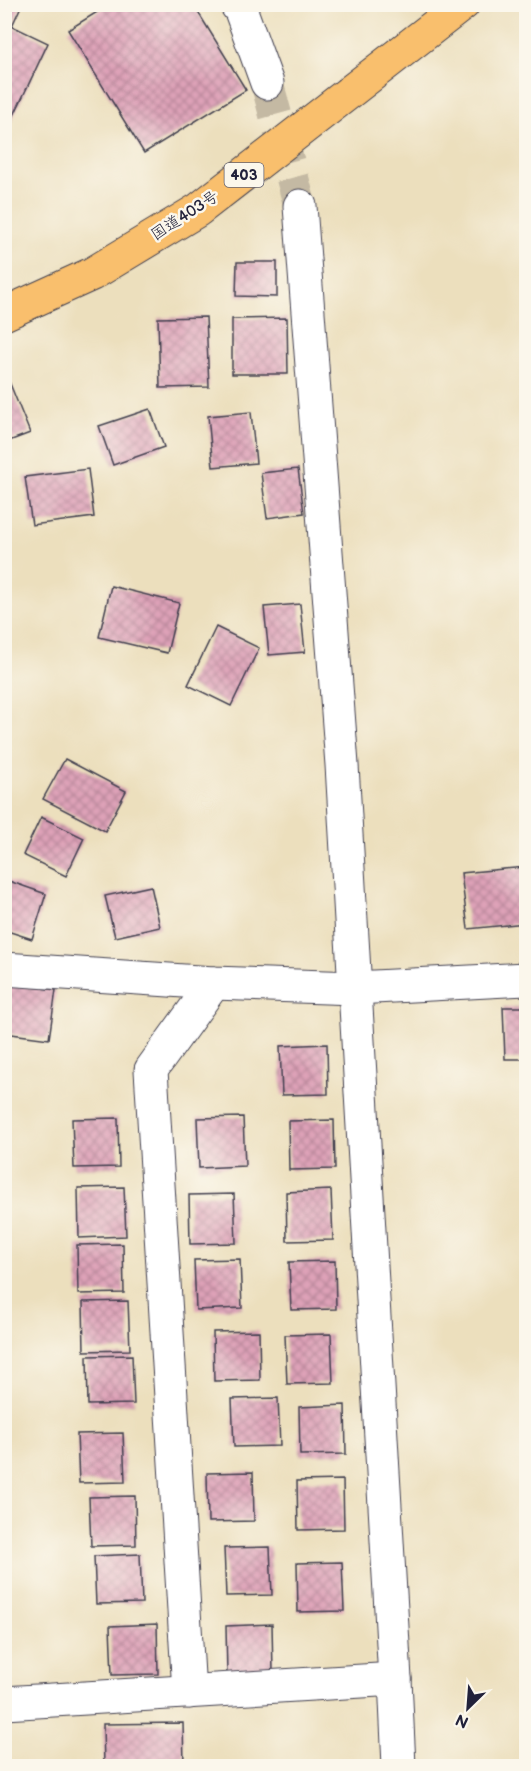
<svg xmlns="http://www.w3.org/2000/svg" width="531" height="1771" viewBox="0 0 531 1771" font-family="'Balsamiq Sans','Klee One',sans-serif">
	<defs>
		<pattern id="building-cross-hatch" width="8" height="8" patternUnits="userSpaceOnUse" patternTransform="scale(1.5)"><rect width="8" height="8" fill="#dea2b8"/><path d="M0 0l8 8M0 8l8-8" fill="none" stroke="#b48497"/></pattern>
	</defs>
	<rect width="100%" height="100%" fill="#fbf7ec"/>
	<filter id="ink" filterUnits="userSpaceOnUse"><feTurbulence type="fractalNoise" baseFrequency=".0167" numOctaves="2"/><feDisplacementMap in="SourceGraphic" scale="12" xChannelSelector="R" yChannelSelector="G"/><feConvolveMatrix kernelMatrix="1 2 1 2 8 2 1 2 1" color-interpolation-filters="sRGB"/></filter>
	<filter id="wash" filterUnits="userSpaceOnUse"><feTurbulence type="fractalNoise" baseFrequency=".008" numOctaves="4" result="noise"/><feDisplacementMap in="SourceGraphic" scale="24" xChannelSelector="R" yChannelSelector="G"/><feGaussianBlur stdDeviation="1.35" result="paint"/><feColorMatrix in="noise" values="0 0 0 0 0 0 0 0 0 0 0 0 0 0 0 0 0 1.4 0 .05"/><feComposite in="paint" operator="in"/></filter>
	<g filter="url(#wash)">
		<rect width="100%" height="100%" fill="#ecdfbd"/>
		<g id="blocks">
			<g fill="url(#building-cross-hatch)">
				<polygon points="4,4 22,4 12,26 48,43 8,128 4,127"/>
				<polygon points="110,4 193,4 246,90 144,153 68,30"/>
				<polygon points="237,262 277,262 277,297 236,296"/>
				<polygon points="206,317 209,387 160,388 158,318"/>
				<polygon points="287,318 288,374 232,374 232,319"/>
				<polygon points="4,369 30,433 4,443"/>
				<polygon points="150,409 164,447 113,465 99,426"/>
				<polygon points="251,412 256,463 213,467 208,416"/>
				<polygon points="88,469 94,517 32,525 25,477"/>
				<polygon points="298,469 304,513 267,518 261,473"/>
				<polygon points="111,586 179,603 167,653 99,637"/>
				<polygon points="300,604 305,652 269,655 264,607"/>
				<polygon points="216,627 259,648 231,706 188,685"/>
				<polygon points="65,759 126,791 105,831 43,799"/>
				<polygon points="41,817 84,838 66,876 23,855"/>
				<polygon points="526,867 526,923 468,929 461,873"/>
				<polygon points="6,880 46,894 32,939 4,930 4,886"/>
				<polygon points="151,886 160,927 115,937 105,896"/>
				<polygon points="10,984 56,990 49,1039 4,1033"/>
				<polygon points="503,1007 526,1007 526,1059 505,1059"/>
				<polygon points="327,1044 328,1094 282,1095 280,1046"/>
				<polygon points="243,1117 245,1166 199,1168 197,1118"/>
				<polygon points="118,1118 119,1167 74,1168 72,1119"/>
				<polygon points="334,1120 335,1169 289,1170 288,1121"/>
				<polygon points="124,1187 126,1236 79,1238 78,1188"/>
				<polygon points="331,1190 333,1240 287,1241 286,1192"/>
				<polygon points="234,1194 236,1243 190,1244 189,1195"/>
				<polygon points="123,1244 124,1293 78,1294 77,1245"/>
				<polygon points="240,1259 242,1308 196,1310 194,1260"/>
				<polygon points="335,1261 336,1309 291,1310 289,1262"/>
				<polygon points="128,1301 130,1350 84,1351 83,1302"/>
				<polygon points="259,1331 260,1380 214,1381 213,1332"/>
				<polygon points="331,1334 333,1383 287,1384 285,1335"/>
				<polygon points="132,1355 134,1404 88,1405 87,1356"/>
				<polygon points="278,1398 280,1446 234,1447 232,1399"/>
				<polygon points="345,1405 346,1454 300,1455 299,1407"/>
				<polygon points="123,1433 125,1482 79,1483 77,1434"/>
				<polygon points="253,1472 254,1521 208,1522 207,1473"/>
				<polygon points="343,1480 344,1529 298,1530 297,1481"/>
				<polygon points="135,1496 136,1545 91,1546 89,1497"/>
				<polygon points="270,1547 272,1595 226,1596 224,1548"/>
				<polygon points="140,1554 142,1603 96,1604 94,1556"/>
				<polygon points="342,1562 344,1611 298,1612 297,1563"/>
				<polygon points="157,1624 158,1674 112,1675 110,1626"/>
				<polygon points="272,1624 273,1674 227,1675 226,1626"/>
				<polygon points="183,1723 184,1766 104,1766 103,1724"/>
			</g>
		</g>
	</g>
	<g filter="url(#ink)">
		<use href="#blocks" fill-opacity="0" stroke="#403e4e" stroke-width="1.5"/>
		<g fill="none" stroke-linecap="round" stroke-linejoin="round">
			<polyline stroke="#c4b9a3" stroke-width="33" stroke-dasharray="33 16" stroke-linecap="butt" points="267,83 300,206"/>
			<defs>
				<g id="minor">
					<polyline points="236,4 241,11 267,83"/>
					<polyline points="300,206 342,765 395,1679 399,1766"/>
					<polyline points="4,969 214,983 355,988 526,979"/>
					<polyline points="189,1692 151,1070 214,983"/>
					<polyline points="4,1703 395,1679"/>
				</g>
				<polyline id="highway" points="4,314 92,274 198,210 463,4"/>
			</defs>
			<use href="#minor" stroke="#403e4e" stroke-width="35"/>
			<use href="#highway" stroke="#403e4e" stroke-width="35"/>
			<use href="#minor" stroke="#fff" stroke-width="33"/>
			<use href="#highway" stroke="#f9bf6d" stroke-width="33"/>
		</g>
	</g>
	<g text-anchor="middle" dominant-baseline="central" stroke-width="5" stroke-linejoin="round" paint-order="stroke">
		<rect fill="#fbf7ec" stroke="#636270" stroke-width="1.5" x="224.5" y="163" width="39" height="24" rx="4.5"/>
		<g font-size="15" font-weight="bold" fill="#22223b">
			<text x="244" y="175">403</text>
		</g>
		<g font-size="16" fill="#22223b" stroke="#fbf7ec">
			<text transform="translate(185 216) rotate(-33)">国道403号</text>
		</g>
	</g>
	<rect width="531" height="1771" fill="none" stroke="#fbf7ec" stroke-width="24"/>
	<g transform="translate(468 1708) rotate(205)" stroke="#fbf7ec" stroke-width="4.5" paint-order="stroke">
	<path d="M0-4.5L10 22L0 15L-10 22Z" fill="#22223b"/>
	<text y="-9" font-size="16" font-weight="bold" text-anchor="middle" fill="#22223b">N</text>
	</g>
</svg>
